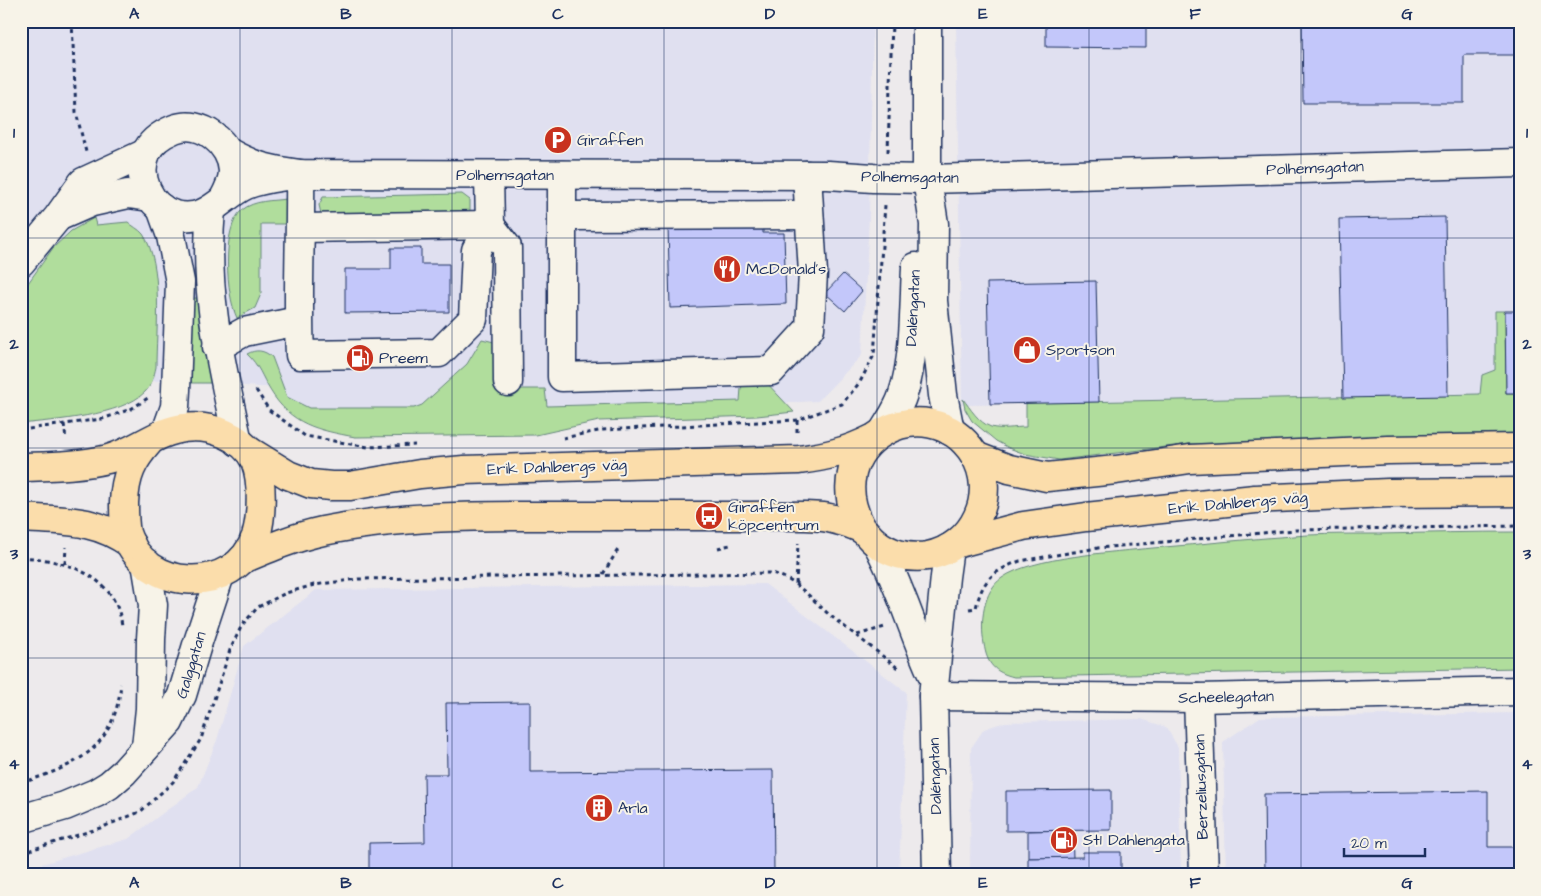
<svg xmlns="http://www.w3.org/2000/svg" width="1541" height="896" viewBox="0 0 1541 896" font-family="'Architects Daughter',sans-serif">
	<rect width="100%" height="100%" fill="#edeaec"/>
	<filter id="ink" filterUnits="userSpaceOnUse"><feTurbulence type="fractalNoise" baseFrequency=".02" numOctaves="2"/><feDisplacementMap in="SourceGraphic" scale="10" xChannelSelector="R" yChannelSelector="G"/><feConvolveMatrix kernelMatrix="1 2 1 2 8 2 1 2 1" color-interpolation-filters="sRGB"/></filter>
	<g filter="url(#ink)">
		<g fill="#e0e0f0">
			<polygon points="21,21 873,21 869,217 862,355 818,401 602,412 304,416 278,388 137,380 21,410"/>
			<polygon points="956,21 1520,21 1520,398 962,405"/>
			<polygon points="765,584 906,692 899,875 21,875 21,870 128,839 198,787 217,740 244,646 316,590"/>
			<polygon points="1520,713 1520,875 1226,875 1223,742 1260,717"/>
			<polygon points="1141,719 1166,727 1178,747 1181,875 970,875 971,748 984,729 1005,722"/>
		</g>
		<g fill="#b0dd9c" stroke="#66867d">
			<polygon points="462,194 470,200 470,217 322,218 319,205 323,197"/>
			<path d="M 287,199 L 288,224 L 261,224 L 261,294 L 255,308 L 237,318 C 226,295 221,228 242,210 C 255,200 271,201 287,199 Z"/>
			<path d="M 94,218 L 96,225 L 128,222 C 132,226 139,229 143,234 C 164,265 156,330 156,367 C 154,376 152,385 145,392 C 121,416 55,420 21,424 L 21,293 L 53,248 L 71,231 Z"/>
			<polygon points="192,298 197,298 209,367 214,383 191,383"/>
			<path d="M 1495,311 L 1505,311 L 1506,393 L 1520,393 L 1520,436 L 1190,444 L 1059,460 L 1025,454 L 1009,448 L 996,441 L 972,421 L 965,409 L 963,399 C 970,408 979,423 991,427 C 1001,430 1015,427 1026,427 L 1026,403 L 1480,394 L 1482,375 L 1495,370 Z"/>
			<path d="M 482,339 L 494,342 L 495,389 L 545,389 L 547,406 L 740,401 L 741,388 L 747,381 L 764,380 L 794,412 L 757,416 L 599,421 L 536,435 L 355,437 C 318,430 291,425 270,390 C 262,377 259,365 247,354 C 256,349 264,350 272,357 L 287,397 L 309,408 L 414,408 L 422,405 L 467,364 Z"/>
			<path d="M 1520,532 L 1520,668 L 1014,677 C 994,672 987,664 984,644 C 980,622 983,591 1002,578 C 1031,557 1115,552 1153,548 C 1204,544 1256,538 1308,535 C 1331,534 1356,534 1380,534 C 1426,533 1473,532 1520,532 Z"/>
		</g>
		<g fill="#c3c7fa" stroke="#1b2f5e">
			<polygon points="1046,21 1146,21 1146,48 1046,47"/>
			<polygon points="1302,21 1520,21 1520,55 1464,55 1464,103 1303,103"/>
			<polygon points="1445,217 1448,396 1343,398 1339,219"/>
			<polygon points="763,223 763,233 784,233 786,304 670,308 668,226"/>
			<polygon points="391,248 421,248 421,264 449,264 449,312 345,313 345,269 391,269"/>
			<polygon points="843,274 862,291 845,311 825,293"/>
			<polygon points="1096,281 1099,402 990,404 987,283"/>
			<polygon points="1505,311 1520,311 1520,393 1506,393"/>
			<polygon points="530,702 530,772 773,770 774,875 369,875 369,843 425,842 424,774 447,774 446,703"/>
			<polygon points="1111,790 1111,830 1006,831 1006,791"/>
			<polygon points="1488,791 1488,847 1520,847 1520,875 1265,875 1264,794"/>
			<polygon points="1072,830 1073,858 1028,858 1028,831"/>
			<polygon points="1083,852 1121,852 1121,875 1028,875 1028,858 1083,857"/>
			<polygon points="283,870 283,875 218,875"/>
		</g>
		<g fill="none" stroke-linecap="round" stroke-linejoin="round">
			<defs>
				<g id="minor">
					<polyline points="927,21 927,179 934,224 933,301 943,395 950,431"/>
					<path d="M 228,152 C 254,167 271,170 300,174 L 828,175 L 873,178 L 927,179 L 1520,163"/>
					<path d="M 300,174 C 301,234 297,295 300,355 L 439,353 L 473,319 L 476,250 L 490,225 L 489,175"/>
					<polyline points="562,175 562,377 771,371 810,328 813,273 807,175"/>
					<path d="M 223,200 C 228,191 233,182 233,171 C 232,144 201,118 174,129 C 162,134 151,141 146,153 C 136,177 149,208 175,215 C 208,223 220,197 246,185 C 258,180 273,178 286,176"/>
					<polyline points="161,208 171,236 180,282 176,390 175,407 166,432"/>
					<path d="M 211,210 C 203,291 221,363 238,442"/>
					<polyline points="60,216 92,202 128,194 150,197"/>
					<polyline points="562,216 809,215"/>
					<polyline points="301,228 490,225 507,247 508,382"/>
					<polyline points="21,262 58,217 83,182 146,153"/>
					<polyline points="217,347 244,332 298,321"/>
					<path d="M 883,432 C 890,420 899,408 903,394 C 915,358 914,306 916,267"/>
					<path d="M 878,545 C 901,587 913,633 933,676"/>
					<polyline points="933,696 1198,698 1520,691"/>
					<polyline points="1198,698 1204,875"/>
					<polyline points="146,747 150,709 151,639 153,605 146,563"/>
					<polyline points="21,819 65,806 96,793 109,785 124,772 169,722 182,695 197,645 220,575"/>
					<polyline points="937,875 933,696 945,577 949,548"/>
				</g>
				<g id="major">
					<path d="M 249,451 L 288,475 L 311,484 L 331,486 L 350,486 L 420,474 L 464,470 L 799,460 C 827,456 846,452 872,439"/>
					<polyline points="975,456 1009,469 1047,477 1116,470 1190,459 1388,450 1520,448"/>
					<path d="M 21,467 C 50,466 79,466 108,459 C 134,453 157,431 184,428 C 210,424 243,436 255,461 C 263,480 262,516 256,536 C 236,597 143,592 126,533 C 124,523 124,512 124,503 C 125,476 132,461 149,442"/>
					<path d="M 21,518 C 63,521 95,518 131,544"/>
					<polyline points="959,543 1023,526 1086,517 1255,499 1388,493 1520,492"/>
					<path d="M 243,559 C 269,548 295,537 323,531 C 421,511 523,517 622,516 C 665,516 707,516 749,516 C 774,516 798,515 823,517 C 832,518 856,525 863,530 C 867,533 870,538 874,541 C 889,554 909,559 928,556 C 974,547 999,494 974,454 C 928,382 812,444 863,530"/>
				</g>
			</defs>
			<use href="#minor" stroke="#1b2f5e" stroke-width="31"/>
			<use href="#major" stroke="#1b2f5e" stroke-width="31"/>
			<g stroke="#1b2f5e" stroke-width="3" stroke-dasharray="4 4" stroke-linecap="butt">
				<polyline points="72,21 76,112 86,152"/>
				<polyline points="888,152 892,21"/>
				<polyline points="256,390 269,410 305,436 368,447 415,445"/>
				<polyline points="797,420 797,434"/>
				<polyline points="64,424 66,439"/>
				<polyline points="21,430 102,419 131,409 148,398"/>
				<polyline points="563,438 603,430 797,420 842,404 860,382 874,355 885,205"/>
				<polyline points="718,548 730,545"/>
				<path d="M 21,557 C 66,560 116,575 122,626"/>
				<polyline points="65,564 66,547"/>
				<polyline points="603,574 619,548"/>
				<polyline points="796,584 798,543"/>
				<path d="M 969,609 L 976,608 C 982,580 993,571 1020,561 L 1098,548 L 1295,530 L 1520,526"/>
				<polyline points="857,635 885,627"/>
				<path d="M 21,783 C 78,765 114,749 121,684"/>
				<path d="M 21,853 L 100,828 L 140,812 L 173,782 L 201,739 L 230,650 L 242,625 L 258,607 L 286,593 L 314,585 L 358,579 L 772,573 C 800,581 815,604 837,621 C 858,637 879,653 899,669"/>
			</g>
			<use href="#minor" stroke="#f7f3e8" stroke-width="28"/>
			<use href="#major" stroke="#fbddab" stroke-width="28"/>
		</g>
	</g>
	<path fill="none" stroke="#1b2f5e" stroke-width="1" stroke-opacity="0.55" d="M 240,21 L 240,875M 452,21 L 452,875M 664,21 L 664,875M 877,21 L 877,875M 1089,21 L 1089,875M 1301,21 L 1301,875M 21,238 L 1520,238M 21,448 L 1520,448M 21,658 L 1520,658"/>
	<defs>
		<symbol id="parking-disc" viewBox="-11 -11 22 22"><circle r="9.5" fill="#c8321e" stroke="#f7f3e8"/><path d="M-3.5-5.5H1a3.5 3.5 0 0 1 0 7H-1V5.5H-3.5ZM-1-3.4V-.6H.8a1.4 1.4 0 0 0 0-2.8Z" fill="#fff"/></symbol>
		<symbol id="restaurant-disc" viewBox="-11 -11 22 22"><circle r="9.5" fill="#c8321e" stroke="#f7f3e8"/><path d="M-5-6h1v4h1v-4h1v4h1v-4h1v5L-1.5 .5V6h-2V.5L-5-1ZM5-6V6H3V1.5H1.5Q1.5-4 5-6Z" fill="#fff"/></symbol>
		<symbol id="shop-disc" viewBox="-11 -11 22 22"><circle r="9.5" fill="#c8321e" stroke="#f7f3e8"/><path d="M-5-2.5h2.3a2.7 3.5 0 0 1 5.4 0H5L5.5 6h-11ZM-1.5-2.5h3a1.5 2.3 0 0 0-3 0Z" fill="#fff"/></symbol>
		<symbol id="fuel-disc" viewBox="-11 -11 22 22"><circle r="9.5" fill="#c8321e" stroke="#f7f3e8"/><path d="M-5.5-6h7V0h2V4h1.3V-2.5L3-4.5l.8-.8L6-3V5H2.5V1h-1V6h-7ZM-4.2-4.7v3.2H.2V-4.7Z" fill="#fff"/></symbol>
		<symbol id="bus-disc" viewBox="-11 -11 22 22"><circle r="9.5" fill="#c8321e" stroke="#f7f3e8"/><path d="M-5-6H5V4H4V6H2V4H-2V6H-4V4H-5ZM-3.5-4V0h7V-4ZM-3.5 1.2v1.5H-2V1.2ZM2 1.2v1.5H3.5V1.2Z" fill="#fff"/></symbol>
		<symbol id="building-disc" viewBox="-11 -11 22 22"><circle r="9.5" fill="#c8321e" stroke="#f7f3e8"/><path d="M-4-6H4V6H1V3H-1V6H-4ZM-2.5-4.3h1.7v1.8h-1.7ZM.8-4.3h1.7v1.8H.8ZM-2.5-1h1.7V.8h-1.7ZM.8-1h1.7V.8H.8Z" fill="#fff"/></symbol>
	</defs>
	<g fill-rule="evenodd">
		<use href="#parking-disc" x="542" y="124" width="32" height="32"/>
		<use href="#restaurant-disc" x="711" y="253" width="32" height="32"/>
		<use href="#shop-disc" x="1011" y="334" width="32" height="32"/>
		<use href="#fuel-disc" x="344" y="342" width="32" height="32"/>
		<use href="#bus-disc" x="693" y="500" width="32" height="32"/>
		<use href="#building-disc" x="583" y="792" width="32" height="32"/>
		<use href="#fuel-disc" x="1048" y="824" width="32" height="32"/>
	</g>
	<g text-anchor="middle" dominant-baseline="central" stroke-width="4" stroke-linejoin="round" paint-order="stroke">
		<g font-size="16" fill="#1b2f5e" stroke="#f7f3e8" text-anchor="start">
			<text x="577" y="140">Giraffen</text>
			<text x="746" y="269">McDonald's</text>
			<text x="1046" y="350">Sportson</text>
			<text x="379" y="358">Preem</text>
			<text x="728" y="507">Giraffen<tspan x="728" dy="18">köpcentrum</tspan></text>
			<text x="618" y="808">Arla</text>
			<text x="1083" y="840">St1 Dahlengata</text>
		</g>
		<g font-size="16" fill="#1b2f5e" stroke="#f7f3e8">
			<text transform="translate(1315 168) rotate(-2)">Polhemsgatan</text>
			<text x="505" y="175">Polhemsgatan</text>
			<text transform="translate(910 177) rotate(1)">Polhemsgatan</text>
			<text transform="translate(913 308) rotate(-87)">Daléngatan</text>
			<text transform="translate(557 467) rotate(-2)">Erik Dahlbergs väg</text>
			<text transform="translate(1238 503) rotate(-5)">Erik Dahlbergs väg</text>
			<text transform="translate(191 665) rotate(-73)">Galggatan</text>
			<text transform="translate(1226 697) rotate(-1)">Scheelegatan</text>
			<text transform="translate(935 776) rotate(-92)">Daléngatan</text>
			<text transform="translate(1201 787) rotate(-92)">Berzeliusgatan</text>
		</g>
	</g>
	<rect width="1541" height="896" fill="none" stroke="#f7f3e8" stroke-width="55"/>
	<path d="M1344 848v8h81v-8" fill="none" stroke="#1b2f5e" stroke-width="2.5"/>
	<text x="1351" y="848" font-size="15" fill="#1b2f5e" stroke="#f7f3e8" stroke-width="4" paint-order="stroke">20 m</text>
	<rect x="28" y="28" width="1486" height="840" fill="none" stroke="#1b2f5e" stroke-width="2"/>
	<g font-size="16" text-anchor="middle" font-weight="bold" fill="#1b2f5e">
		<text x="134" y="19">A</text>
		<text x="346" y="19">B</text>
		<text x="558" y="19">C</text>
		<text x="770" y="19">D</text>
		<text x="983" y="19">E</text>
		<text x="1195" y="19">F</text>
		<text x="1407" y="19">G</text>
		<text x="14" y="138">1</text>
		<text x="1527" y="138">1</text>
		<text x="14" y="349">2</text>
		<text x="1527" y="349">2</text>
		<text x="14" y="559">3</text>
		<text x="1527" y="559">3</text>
		<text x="14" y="769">4</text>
		<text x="1527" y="769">4</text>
		<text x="134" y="888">A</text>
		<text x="346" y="888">B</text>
		<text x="558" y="888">C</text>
		<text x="770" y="888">D</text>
		<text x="983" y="888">E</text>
		<text x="1195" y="888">F</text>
		<text x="1407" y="888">G</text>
	</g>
</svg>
